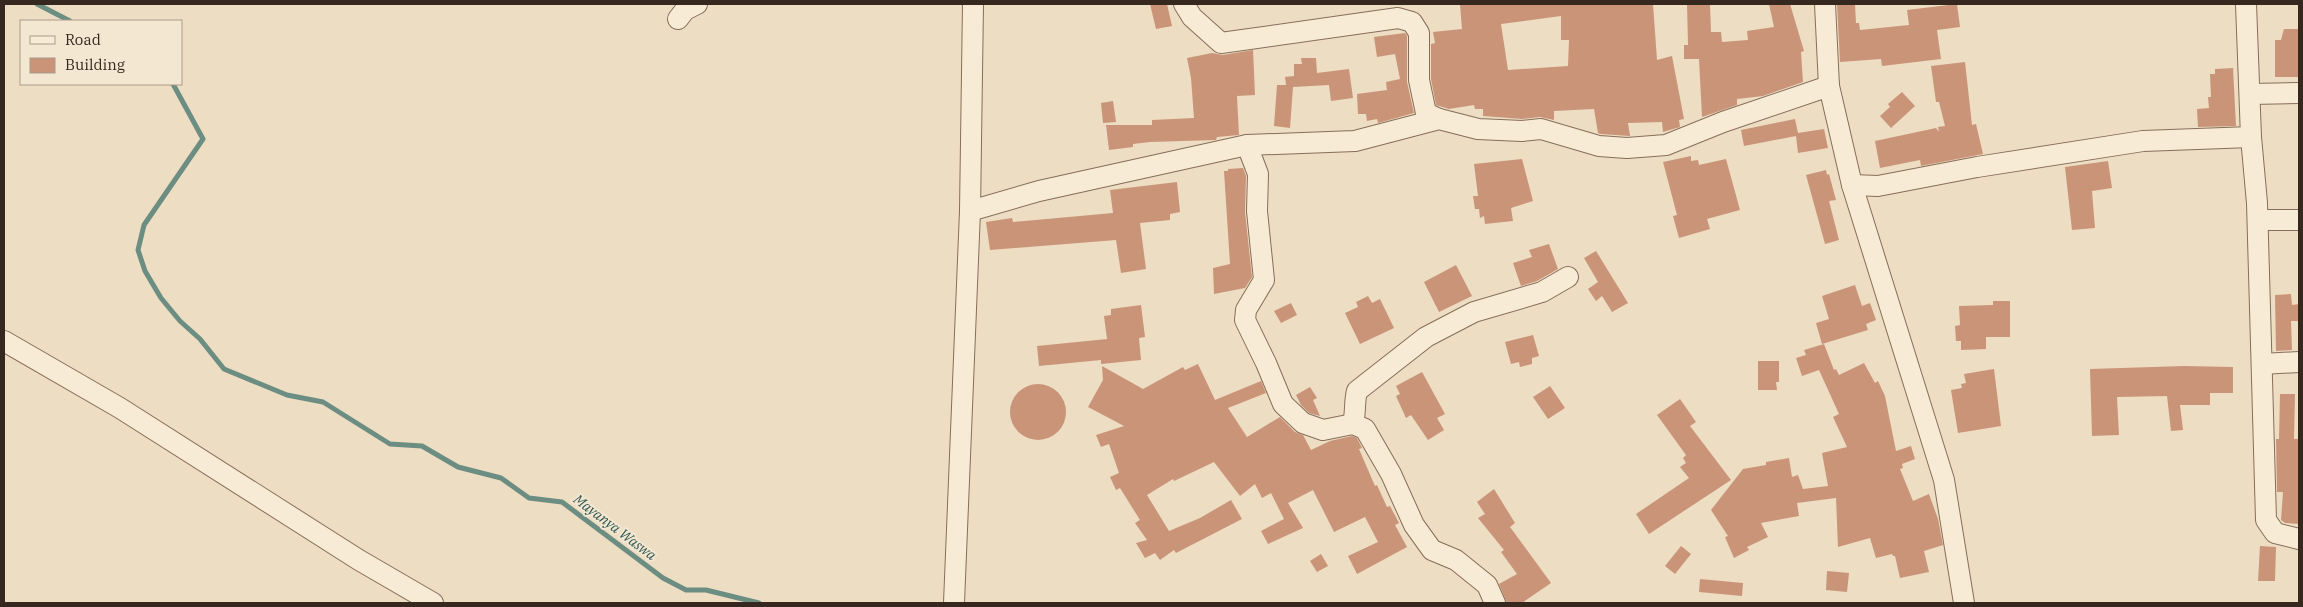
<svg xmlns="http://www.w3.org/2000/svg" width="2303" height="607" viewBox="0 0 2303 607" font-family="'IBM Plex Serif',serif">
	<rect width="100%" height="100%" fill="#edddc2"/>
	<g fill="none" stroke-linecap="round" stroke-linejoin="round">
		<g stroke="#6c8d82" stroke-width="5">
			<polyline points="37,4 70,21"/>
			<polyline points="173,84 203,139 144,225 138,250 145,271 161,298 180,321 200,339 224,369 287,395 323,402 390,444 422,446 458,467 501,478 529,498 562,502 663,578 686,590 706,590 759,603"/>
		</g>
	</g>
	<g fill="#ca9479" fill-rule="evenodd">
		<polygon points="1150,4 1167,4 1172,26 1156,29"/>
		<path d="M 1460,4 L 1653,4 L 1657,60 L 1672,56 L 1684,119 L 1679,120 L 1680,127 L 1663,132 L 1662,122 L 1628,123 L 1630,136 L 1601,134 L 1598,133 L 1594,109 L 1554,111 L 1554,120 L 1540,117 L 1522,119 L 1483,116 L 1483,109 L 1475,109 L 1474,105 L 1449,109 L 1436,105 L 1431,79 L 1431,44 L 1435,43 L 1433,32 L 1462,29 ZM 1561,16 L 1561,40 L 1569,40 L 1568,66 L 1508,70 L 1501,24 Z"/>
		<polygon points="1687,4 1710,4 1711,32 1721,32 1722,42 1748,40 1747,31 1774,27 1769,4 1790,4 1804,51 1801,52 1803,82 1763,96 1737,99 1737,105 1702,117 1699,59 1684,59 1684,45 1688,45"/>
		<polygon points="1837,4 1855,4 1856,23 1859,23 1860,30 1909,25 1907,10 1957,4 1960,27 1937,30 1941,59 1882,66 1881,59 1840,62"/>
		<polygon points="2284,29 2299,29 2299,77 2275,77 2275,40 2281,40"/>
		<polygon points="1405,33 1407,36 1407,82 1414,113 1378,123 1377,119 1367,121 1366,114 1358,114 1357,94 1387,90 1386,82 1400,79 1395,54 1377,57 1374,37"/>
		<polygon points="1253,50 1255,95 1237,96 1239,135 1217,137 1216,140 1150,142 1133,144 1133,147 1109,150 1106,125 1152,125 1152,120 1194,118 1191,78 1187,58 1212,53 1223,55"/>
		<polygon points="1301,58 1316,58 1317,73 1349,69 1353,98 1331,101 1329,85 1293,87 1290,128 1274,126 1277,85 1286,85 1285,77 1294,76 1294,64 1302,64"/>
		<polygon points="1965,62 1972,125 1976,124 1983,154 1921,166 1920,160 1880,168 1875,141 1936,128 1939,132 1938,127 1945,126 1939,102 1936,102 1931,66"/>
		<polygon points="2233,68 2236,126 2198,127 2197,109 2209,108 2208,97 2211,97 2210,74 2215,74 2215,69"/>
		<polygon points="1902,92 1915,106 1891,128 1880,116 1890,107 1888,104"/>
		<polygon points="1113,101 1116,122 1103,123 1101,103"/>
		<polygon points="1795,119 1798,133 1824,129 1828,148 1798,153 1796,136 1744,146 1741,130"/>
		<polygon points="1691,156 1691,161 1698,160 1699,165 1726,159 1740,210 1707,219 1710,229 1679,238 1673,216 1677,215 1663,162"/>
		<polygon points="1522,159 1533,201 1511,208 1513,221 1485,224 1484,216 1480,218 1479,209 1475,209 1473,196 1478,196 1474,164"/>
		<polygon points="2108,161 2112,188 2092,191 2095,228 2072,230 2065,167"/>
		<polygon points="1243,168 1246,176 1245,212 1252,277 1245,288 1214,294 1213,268 1230,264 1224,171 1228,171 1228,169"/>
		<polygon points="1826,170 1827,175 1829,174 1836,200 1829,201 1839,240 1825,244 1806,175"/>
		<polygon points="1177,182 1180,212 1170,214 1170,220 1140,223 1146,269 1121,273 1116,240 990,250 986,222 1012,218 1013,222 1113,213 1110,190"/>
		<polygon points="1549,244 1558,269 1537,281 1521,286 1513,263 1532,257 1529,250"/>
		<polygon points="1596,251 1628,303 1612,312 1602,296 1596,301 1588,289 1598,282 1584,258"/>
		<polygon points="1456,265 1472,296 1439,312 1424,282"/>
		<polygon points="1855,285 1862,306 1870,303 1876,320 1866,324 1868,330 1822,344 1816,323 1829,319 1822,296"/>
		<polygon points="2291,294 2292,305 2299,304 2299,321 2291,321 2292,350 2276,351 2275,295"/>
		<polygon points="1368,296 1372,303 1380,299 1394,328 1360,344 1345,313 1358,307 1356,302"/>
		<polygon points="1993,301 2010,301 2010,337 1986,337 1986,349 1961,350 1961,341 1956,341 1955,326 1960,325 1959,306 1993,305"/>
		<polygon points="1291,303 1297,315 1281,323 1274,311"/>
		<polygon points="1141,305 1145,337 1139,338 1141,360 1101,364 1101,360 1039,366 1037,346 1107,339 1104,316 1111,315 1111,309"/>
		<polygon points="1533,335 1539,356 1532,358 1532,364 1520,367 1519,362 1511,364 1505,342"/>
		<polygon points="1824,344 1834,370 1836,369 1839,375 1864,363 1875,383 1878,381 1885,396 1896,451 1911,446 1915,459 1902,464 1903,468 1900,469 1913,501 1929,494 1938,519 1943,545 1924,551 1929,572 1900,578 1895,556 1893,556 1892,554 1876,558 1870,538 1838,547 1836,498 1797,503 1799,516 1761,523 1768,537 1747,547 1749,550 1734,558 1725,537 1728,536 1711,510 1743,469 1766,465 1766,462 1789,458 1792,477 1798,475 1803,489 1828,486 1822,453 1847,447 1833,417 1839,414 1819,370 1802,376 1796,358 1806,355 1804,350"/>
		<polygon points="1758,361 1779,361 1779,382 1776,382 1777,390 1758,390"/>
		<polygon points="1198,364 1215,400 1261,381 1266,393 1228,408 1247,437 1280,417 1295,432 1303,435 1311,450 1330,441 1352,436 1357,438 1362,448 1359,449 1375,486 1377,485 1387,507 1390,506 1399,523 1395,525 1407,547 1357,574 1348,556 1378,542 1365,517 1334,532 1313,490 1288,503 1303,528 1268,544 1261,531 1284,519 1271,493 1262,498 1255,484 1240,496 1214,462 1174,481 1173,479 1147,495 1169,531 1200,518 1231,500 1242,519 1176,553 1174,550 1160,560 1155,553 1145,558 1136,543 1147,540 1135,523 1140,520 1120,488 1116,490 1110,477 1119,473 1109,444 1101,447 1096,435 1124,426 1088,407 1103,380 1102,366 1143,389 1183,367 1185,370"/>
		<polygon points="2184,366 2233,367 2233,393 2210,393 2210,405 2180,405 2183,430 2171,431 2167,396 2117,397 2119,435 2092,436 2090,369"/>
		<polygon points="1994,369 2001,426 1958,433 1951,390 1962,388 1961,384 1966,383 1964,374"/>
		<polygon points="1422,372 1445,414 1437,418 1444,430 1428,440 1411,415 1406,418 1396,396 1400,394 1396,386"/>
		<circle cx="1038" cy="412" r="28"/>
		<polygon points="1550,386 1565,408 1548,419 1533,397"/>
		<polygon points="1310,387 1317,398 1313,400 1320,416 1309,413 1301,405 1296,395"/>
		<polygon points="2280,394 2295,394 2294,439 2299,439 2299,524 2285,523 2281,520 2283,492 2277,492 2276,439 2279,439"/>
		<polygon points="1680,399 1696,422 1690,426 1731,480 1649,534 1636,514 1689,478 1680,467 1686,463 1683,458 1686,455 1657,415"/>
		<polygon points="1494,489 1515,523 1510,527 1551,583 1522,603 1507,603 1499,584 1517,574 1501,552 1504,550 1478,518 1485,514 1477,502"/>
		<polygon points="1681,546 1691,554 1675,574 1665,566"/>
		<polygon points="2260,546 2276,547 2275,581 2258,581"/>
		<polygon points="1321,554 1328,566 1317,572 1310,561"/>
		<polygon points="1827,571 1849,573 1847,592 1826,590"/>
		<polygon points="1700,579 1743,583 1742,596 1699,592"/>
	</g>
	<g fill="none" stroke-linecap="round" stroke-linejoin="round">
		<defs>
			<g id="minor">
				<polyline points="1184,4 1192,17 1221,43 1398,18 1412,22 1419,33 1419,80 1426,113 1439,119"/>
				<polyline points="1825,4 1829,86 1852,185 1944,480 1964,603"/>
				<polyline points="2246,4 2251,137 2257,203 2266,520 2275,533 2299,539"/>
				<polyline points="678,19 685,10 697,4"/>
				<polyline points="2250,94 2299,93"/>
				<polyline points="1247,145 1258,174 1257,211 1264,280 1246,310 1245,320 1266,363 1283,404 1303,423 1323,430 1353,424 1365,429 1391,474 1414,525 1432,550 1456,560 1487,585 1495,603"/>
				<polyline points="1852,185 1878,186 1977,167 2143,141 2251,137"/>
				<polyline points="970,211 1039,191 1247,145 1355,141 1439,119 1478,129 1522,131 1541,129 1599,146 1627,148 1666,145 1723,122 1829,86"/>
				<polyline points="2258,220 2299,220"/>
				<polyline points="4,341 120,408 359,560 433,603"/>
				<polyline points="2262,364 2299,362"/>
				<path d="M 1353,424 C 1356,412 1354,402 1357,391 L 1426,337 L 1474,312 L 1542,292 L 1568,277"/>
				<polyline points="954,603 970,211 973,4"/>
			</g>
		</defs>
		<use href="#minor" stroke="#866e5a" stroke-width="22"/>
		<use href="#minor" stroke="#f8ebd5" stroke-width="20"/>
	</g>
	<g text-anchor="middle" dominant-baseline="central" stroke-width="4" stroke-linejoin="round" paint-order="stroke">
		<g font-size="14" font-style="italic" fill="#2d5650" stroke="#f4e7d1">
			<text transform="translate(615 527) rotate(37)">Mayanya Waswa</text>
		</g>
	</g>
	<rect width="2303" height="607" fill="none" stroke="#36281e" stroke-width="10"/>
	<rect x="20" y="20" width="162" height="65" fill="#f4e7d1" stroke="#a89b89"/>
	<rect x="30" y="36" width="25" height="8" fill="#f8ebd5" stroke="#a89b89"/>
	<text x="65" y="45" font-size="15" fill="#36281e">Road</text>
	<rect x="30" y="58" width="25" height="15" fill="#ca9479" stroke="#a89b89"/>
	<text x="65" y="70" font-size="15" fill="#36281e">Building</text>
</svg>
